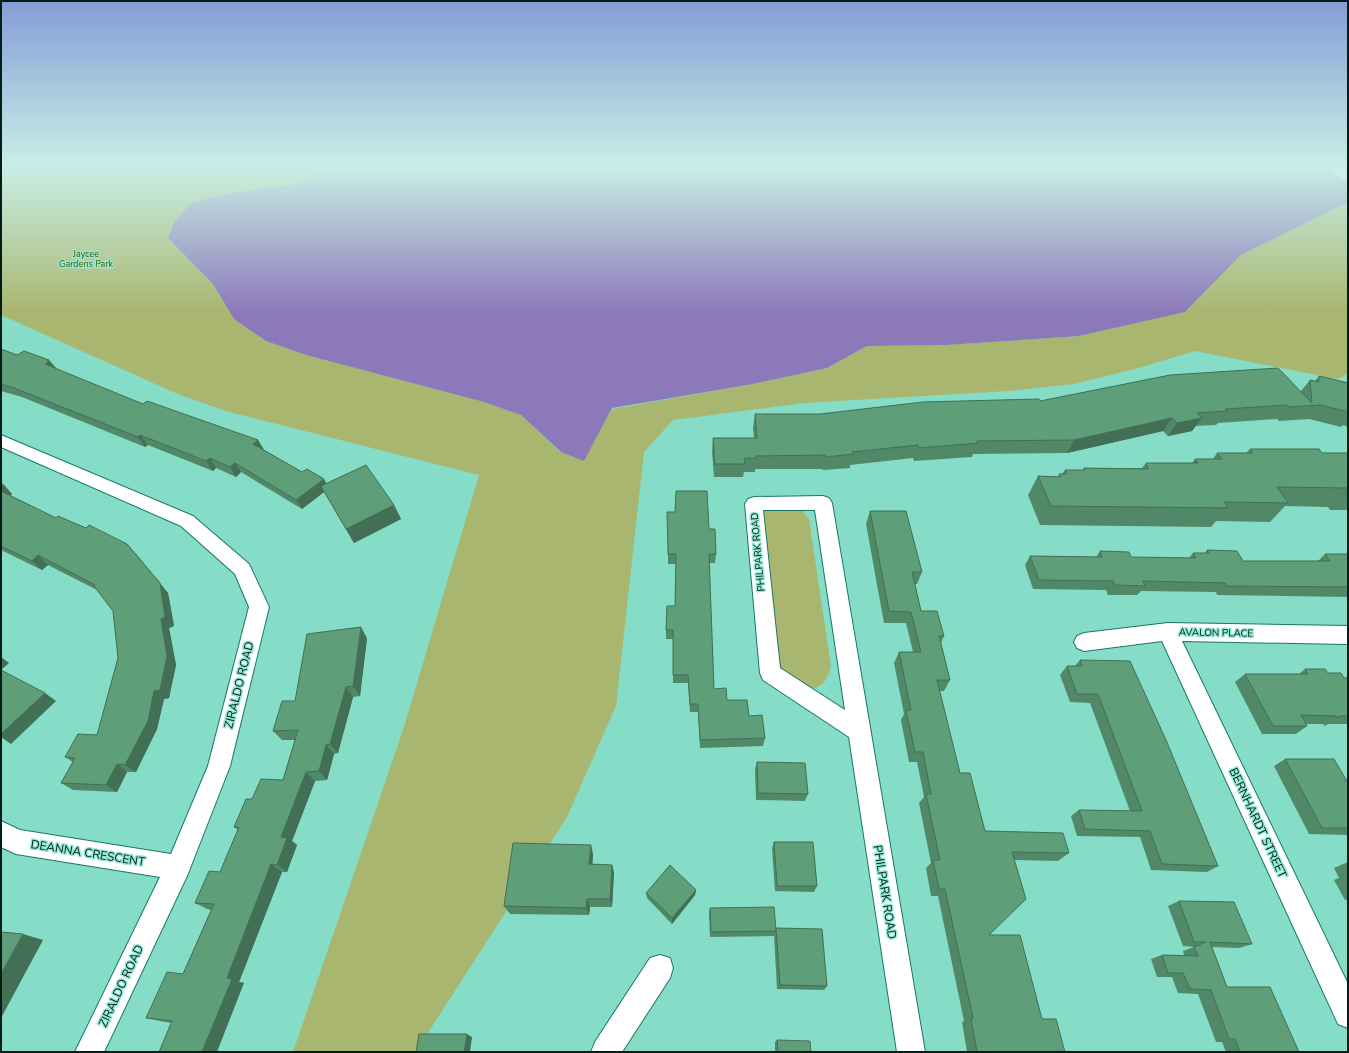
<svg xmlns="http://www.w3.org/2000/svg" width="1349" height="1053" viewBox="0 0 1349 1053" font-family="'Nunito Sans',sans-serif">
	<rect width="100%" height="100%" fill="#85dcc7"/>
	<g fill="#a9b670">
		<polygon points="1,164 344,164 296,184 231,193 168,238 213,284 234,319 266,341 306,355 484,402 521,415 560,452 584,460 612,409 753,384 827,368 867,346 946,345 1079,336 1185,312 1241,255 1348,202 1348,374 1337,379 1195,351 1135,369 1073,384 1008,391 804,403 673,420 644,452 616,706 567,817 422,1042 417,1052 293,1052 404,727 479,475 229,412 180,395 1,315"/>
		<path d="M 766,509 L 801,509 L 809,519 L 831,667 C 825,685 821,688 802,691 L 774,672 L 760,518 Z"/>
	</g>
	<polygon fill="#8c79b9" points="344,164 1348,164 1348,202 1241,255 1185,312 1079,336 946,345 867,346 827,368 753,384 612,408 584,461 561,452 521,415 484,402 306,355 266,341 234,319 213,284 168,238 174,223 192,202 231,193 296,184"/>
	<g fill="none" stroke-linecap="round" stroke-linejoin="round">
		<polygon fill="#8c79b9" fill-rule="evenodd" points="17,164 25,164 1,171 1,169"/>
		<defs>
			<g id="minor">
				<polygon points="1,435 193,516 249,564 269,607 230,766 187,876 104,1052 75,1052 160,877 16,854 1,847 1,821 20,830 171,854 208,766 249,607 235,574 181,526 1,447"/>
				<path d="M 823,496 L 829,498 L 832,503 L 925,1052 L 897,1052 L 849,737 L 763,680 L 760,673 L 745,504 L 748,499 L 754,497 ZM 763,510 L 815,510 L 845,710 L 780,668 Z"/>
				<polygon points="1168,623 1348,626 1348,644 1182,641 1348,984 1348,1028 1338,1024 1162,641 1084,651 1077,648 1074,642 1077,636 1084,633"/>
				<polygon points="660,955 670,958 673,968 670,978 622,1052 591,1052 595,1042 650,958"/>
			</g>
			<polygon id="secondary" points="1323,164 1338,164 1348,171 1348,181 1343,180"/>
		</defs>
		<use href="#minor" stroke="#177866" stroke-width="2"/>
		<use href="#secondary" stroke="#177866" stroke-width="2"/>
		<use href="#minor" fill="#fff" fill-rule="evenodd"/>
		<use href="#secondary" fill="#fff" fill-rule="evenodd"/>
	</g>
	<g fill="#518968">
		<polygon points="1,349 56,369 143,404 258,440 264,450 302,472 326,484 394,505 401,519 354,543 324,492 302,509 241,472 236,477 216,468 213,471 148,445 145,447 22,397 1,391"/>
		<polygon points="1319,376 1348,383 1348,427 1343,425 1341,427 1309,419 1279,421 1277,419 1218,423 1216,425 1195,426 1192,431 1168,436 1163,431 1067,453 973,454 972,457 914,461 913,458 850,465 850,468 823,470 822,469 755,469 755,472 744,472 743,477 714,477 712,452 713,438 754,438 753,428 755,414 820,414 1040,401 1301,391 1310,380 1315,381"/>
		<polygon points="1250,449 1322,453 1348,453 1348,510 1330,510 1328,507 1285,506 1270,522 1216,521 1211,527 1040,525 1028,495 1038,476 1058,477 1059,474 1062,474 1065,470 1083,470 1084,468 1142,468 1146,463 1192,463 1195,459 1213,459 1217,453 1246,453"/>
		<polygon points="1,483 3,484 12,494 10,496 56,518 136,554 168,593 174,626 169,628 176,665 169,698 164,699 157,729 136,772 127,772 117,792 73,790 61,783 73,762 65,757 97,735 118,658 113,611 97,590 48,565 42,570 1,550"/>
		<polygon points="870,511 922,572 917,584 915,584 921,611 944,636 941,643 950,680 944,691 939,691 960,773 985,831 1069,853 1058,861 1015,860 989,935 1042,1019 1065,1052 967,1052 962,1022 964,1021 938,896 931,896 926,868 931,863 919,803 924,797 917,762 909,762 901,720 904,714 894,663 899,652 913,652 906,623 884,623 866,524"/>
		<polygon points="675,512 709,529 716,554 715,563 709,563 714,689 727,700 749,716 765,738 763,746 700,748 698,712 690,712 688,683 673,683 673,639 666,639 666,630 675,606 676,564 668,564 668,554"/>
		<polygon points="1207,550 1243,561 1318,561 1325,554 1348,554 1348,597 1285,596 1217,595 1216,592 1141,591 1137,595 1108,595 1106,590 1033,589 1025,565 1030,556 1096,557 1100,551 1131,557 1189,558 1193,553 1205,553"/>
		<polygon points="367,638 360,696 353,697 338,753 334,754 327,780 315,781 292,841 297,845 287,872 282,872 239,982 244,983 172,1023 160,1021 146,1018 183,974 211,910 207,909 195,903 220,872 238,830 234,827 252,799 283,780 295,740 282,740 273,731 295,701"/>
		<polygon points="1080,660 1218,866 1207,872 1151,870 1140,837 1077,836 1071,816 1079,810 1130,811 1090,703 1070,702 1060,675 1067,666 1075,666"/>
		<polygon points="1305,669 1328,673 1344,678 1348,678 1348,724 1328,724 1325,726 1323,724 1306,724 1307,726 1296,734 1262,734 1235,682 1245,674 1299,674"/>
		<polygon points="1285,759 1348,783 1348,835 1309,834 1274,766"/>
		<polygon points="757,762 808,794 805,801 756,800 755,769"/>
		<polygon points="774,842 817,886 814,892 775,891 772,848"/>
		<polygon points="593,854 592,864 612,865 614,873 612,907 590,907 589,915 510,914 504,906"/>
		<polygon points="1348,862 1348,900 1345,900 1334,880 1339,878 1334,868"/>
		<polygon points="696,890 695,895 672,924 647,898 646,893"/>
		<polygon points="1179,901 1252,944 1239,948 1212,947 1227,987 1299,1052 1226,1052 1222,1042 1216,1042 1198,994 1178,993 1172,977 1157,977 1151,959 1162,955 1184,955 1183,951 1194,947 1183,946 1168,906"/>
		<polygon points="710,908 776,928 827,986 824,990 777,989 774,936 710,937 709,913"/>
		<polygon points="777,1040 811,1052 775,1052 775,1042"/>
	</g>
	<g fill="#426f55">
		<polygon points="49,360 57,369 45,364"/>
		<polygon points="1172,418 1163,431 1067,453 1074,440"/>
		<polygon points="1202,418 1192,431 1168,436 1177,423"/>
		<polygon points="140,435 148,445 145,447 138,437"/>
		<polygon points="258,440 264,450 253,444"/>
		<polygon points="210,458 216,468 213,471 206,461"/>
		<polygon points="235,463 241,472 236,477 230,467"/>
		<polygon points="324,479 329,488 321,486 324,492 302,509 296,500"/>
		<polygon points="3,484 12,494 6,499 1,494 1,485"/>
		<polygon points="394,505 401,519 354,543 346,529"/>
		<polygon points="127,544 168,593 174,626 169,628 176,665 169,698 164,699 157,729 136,772 125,765"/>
		<polygon points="38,555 48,565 42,570 32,561"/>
		<polygon points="361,627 367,638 360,696 353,686"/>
		<polygon points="1,657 9,663 1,670"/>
		<polygon points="346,687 353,697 338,753 330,744"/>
		<polygon points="45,693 56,701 11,744 1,737 1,734"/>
		<polygon points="326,745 334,754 327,780 319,771"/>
		<polygon points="117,764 127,772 117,792 106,785"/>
		<polygon points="306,772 315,781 292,841 297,845 287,872 277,865 281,837"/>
		<polygon points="591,845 593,854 592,873 589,864"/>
		<polygon points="271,864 282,872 239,982 244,983 217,1052 202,1052 227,978"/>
		<polygon points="612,865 614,873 612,907 610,899"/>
		<polygon points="696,890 695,895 672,924 672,918"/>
		<polygon points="587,899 590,907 589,915 586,908"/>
		<polygon points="23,934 43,940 1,1018 1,974"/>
		<polygon points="467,1034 472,1037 470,1052 464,1052"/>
	</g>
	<g fill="#5e9f79" stroke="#426f55">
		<polygon points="1,349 17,355 24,351 49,360 47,361 49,362 45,364 143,404 147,401 258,440 253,444 302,472 307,469 324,479 296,500 235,463 230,467 210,458 206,461 140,435 138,437 14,388 1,384"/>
		<polygon points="1278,368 1312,403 1310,380 1319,382 1319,376 1348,383 1348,412 1321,405 1290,407 1288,405 1225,409 1227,411 1197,413 1202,418 1177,423 1172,418 1074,440 977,441 978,443 919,448 918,445 852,452 853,454 826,457 825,455 756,456 756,458 744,458 745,464 715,464 713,438 757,438 755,414 820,414 923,402 1039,399 1040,401 1170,375"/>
		<polygon points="1250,449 1319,449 1322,453 1348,453 1348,489 1347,488 1277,487 1288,503 1224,502 1228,508 1051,506 1038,476 1061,477 1059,474 1067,474 1065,470 1085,470 1084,468 1148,469 1146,463 1198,463 1195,459 1222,459 1217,453 1253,453"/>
		<polygon points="366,465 394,505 346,529 321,486"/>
		<polygon points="1,491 56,518 58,516 86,528 89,525 127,544 160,583 165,617 161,619 167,656 160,690 154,691 148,721 125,765 117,764 106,785 61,783 75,758 65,757 78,734 97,735 118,658 113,611 94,586 95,585 38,555 32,561 1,546"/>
		<polygon points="676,491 707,491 709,529 715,529 716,554 709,554 714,689 726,688 727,700 747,700 749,716 762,715 765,738 700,740 698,704 690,704 688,675 673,675 673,630 666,630 667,606 675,606 676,554 668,554 667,512 675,512"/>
		<polygon points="870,511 906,511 922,572 912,572 921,611 937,611 944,636 939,636 950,680 937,680 960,773 970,773 985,831 1063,833 1069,853 1012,852 1026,899 989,935 1020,935 1042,1019 1056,1019 1065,1052 977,1052 971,1018 973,1018 945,889 939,889 933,860 940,860 926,794 931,794 923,752 915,752 906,710 911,710 899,652 921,652 911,612 889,611"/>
		<polygon points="1207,550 1237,551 1243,561 1330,561 1325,554 1348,554 1348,587 1226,586 1225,583 1143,581 1145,586 1115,585 1113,581 1039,580 1030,556 1102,557 1100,551 1129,552 1131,557 1196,558 1193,553 1209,553"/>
		<polygon points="361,627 353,686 346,687 330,744 326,745 319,771 306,772 281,837 287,838 277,865 271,864 227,978 232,979 202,1052 159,1052 172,1021 146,1018 167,972 183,974 214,904 195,903 209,871 220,872 239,827 234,827 246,799 252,799 261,779 283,780 298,730 273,731 282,701 295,701 307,634"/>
		<polygon points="1080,660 1130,661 1166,740 1218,866 1162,864 1150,831 1085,829 1079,810 1142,811 1098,694 1077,694 1067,666 1082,666"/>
		<polygon points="1305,669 1325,669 1328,673 1341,673 1344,678 1348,678 1348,716 1340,716 1337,718 1336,716 1301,715 1307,726 1273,726 1245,674 1308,674"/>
		<polygon points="1,670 45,693 1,734"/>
		<polygon points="1285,759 1334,759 1348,783 1348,828 1322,828"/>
		<polygon points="757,762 805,763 808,794 758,793"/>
		<polygon points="774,842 813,842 817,886 777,886"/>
		<polygon points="513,843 591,845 589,864 612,865 610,899 587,899 586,908 504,906"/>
		<polygon points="670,865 696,890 672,918 646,893"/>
		<polygon points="1179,901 1234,902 1252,944 1210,942 1227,987 1270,987 1299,1052 1240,1052 1235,1039 1229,1039 1211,990 1190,989 1183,973 1168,973 1162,955 1198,956 1194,947 1206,942 1194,942"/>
		<polygon points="774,907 776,931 711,932 710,908"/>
		<polygon points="776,928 822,929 827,986 780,985"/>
		<polygon points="1,932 23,934 1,974"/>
		<polygon points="419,1034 467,1034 464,1052 416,1052"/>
		<polygon points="777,1040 810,1041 811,1052 778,1052"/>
	</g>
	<linearGradient id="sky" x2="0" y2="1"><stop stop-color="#839cd5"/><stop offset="0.53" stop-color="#c8efe6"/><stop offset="1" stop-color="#c8efe6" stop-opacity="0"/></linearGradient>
	<rect width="1349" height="312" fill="url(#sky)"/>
	<g text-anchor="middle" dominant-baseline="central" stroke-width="3" stroke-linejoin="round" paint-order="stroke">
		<g font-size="9" fill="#4f5900" stroke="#92e9d4">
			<text x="86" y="254">Jaycee<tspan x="86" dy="10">Gardens Park</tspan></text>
		</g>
		<g font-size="10" fill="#021d17" stroke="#92e9d4">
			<text transform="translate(758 552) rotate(-95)">PHILPARK ROAD</text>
			<text transform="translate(1216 633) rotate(1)">AVALON PLACE</text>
		</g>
		<g font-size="12" fill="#021d17" stroke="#92e9d4">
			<text transform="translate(239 685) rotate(-76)">ZIRALDO ROAD</text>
			<text transform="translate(1258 823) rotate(65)">BERNHARDT STREET</text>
			<text transform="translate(88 853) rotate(9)">DEANNA CRESCENT</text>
			<text transform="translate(885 892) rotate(81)">PHILPARK ROAD</text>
			<text transform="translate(121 986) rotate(-65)">ZIRALDO ROAD</text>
		</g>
	</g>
	<rect width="1349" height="1053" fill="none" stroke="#021d17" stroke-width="4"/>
</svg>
